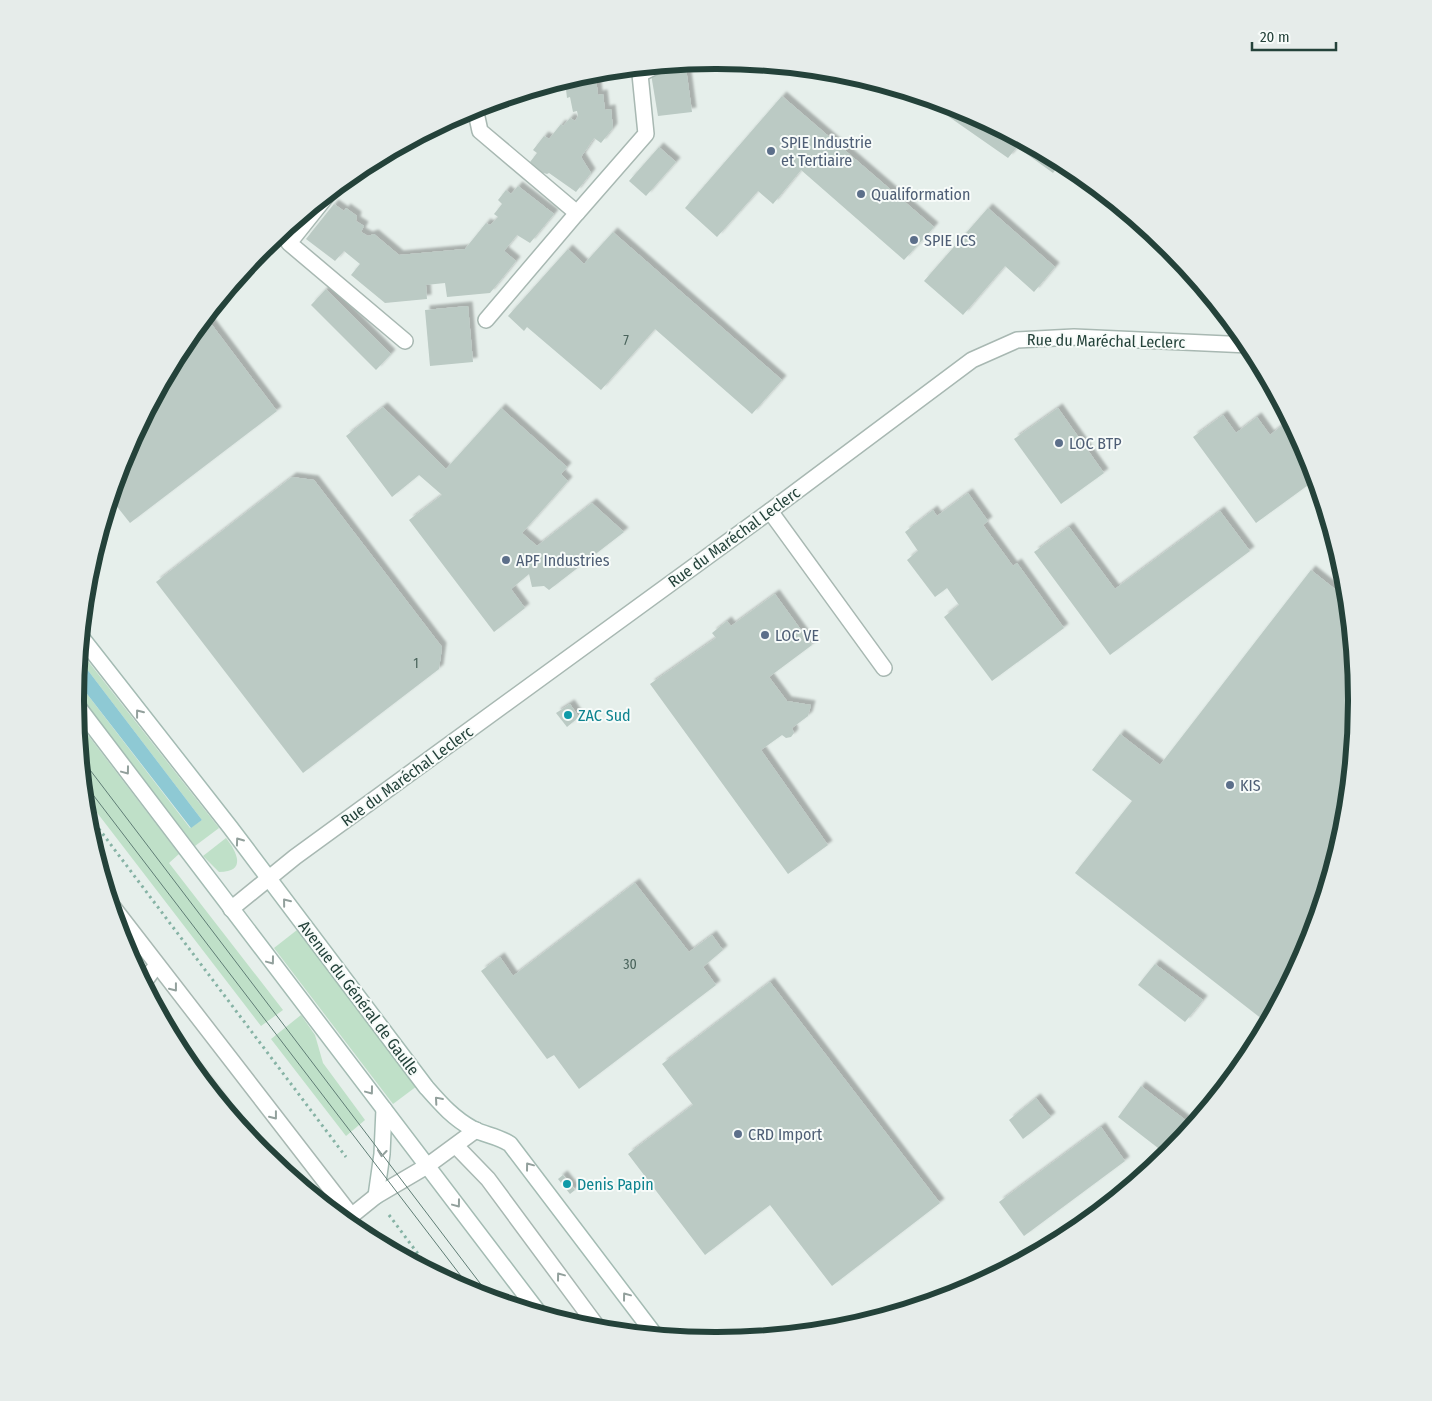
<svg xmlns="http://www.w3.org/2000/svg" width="1432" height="1401" viewBox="0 0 1432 1401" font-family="'Fira Sans Condensed',sans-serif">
	<defs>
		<filter id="shadow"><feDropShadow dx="4.5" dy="-4.5" stdDeviation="1" flood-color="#0004"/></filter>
	</defs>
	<rect width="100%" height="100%" fill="#e6efeb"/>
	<g fill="#bfe0c8">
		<polygon points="80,651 219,828 195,846 76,692 77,681 190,828 202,820 80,660"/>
		<polygon points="78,722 179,854 169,863 283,1010 261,1026 85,797"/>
		<path d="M 226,838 C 237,852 247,872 219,872 L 203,856 Z"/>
		<polygon points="297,930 417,1086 393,1104 274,948"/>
		<polygon points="301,1015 315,1035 323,1063 365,1120 346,1136 271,1039"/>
	</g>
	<polygon fill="#8ec9d4" points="80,660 202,820 191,828 77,681"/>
	<g fill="#bbcac4" filter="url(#shadow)">
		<polygon points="686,68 692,112 658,116 651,74"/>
		<polygon points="600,71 601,77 596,78 598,95 603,94 605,110 611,109 613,128 601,143 594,138 581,157 591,173 576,192 549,173 547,174 540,172 530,162 537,153 533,150 544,136 549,139 561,124 563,126 570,118 575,121 578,116 577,111 573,112 570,97 567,98 565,81"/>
		<polygon points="782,96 934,227 904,260 801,170 773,204 758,191 717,237 685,208"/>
		<polygon points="948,105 961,109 1061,162 1053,173 1017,147 1008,158 942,112"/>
		<polygon points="659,147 676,162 646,196 629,181"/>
		<polygon points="518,186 554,214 530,243 517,235 504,251 516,261 490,293 447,297 445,283 426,285 427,299 385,303 351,275 360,264 344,251 335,261 306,239 334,204 344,211 346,208 357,216 356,221 364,226 361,232 368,236 374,234 399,255 465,249 486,223 490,225 498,217 494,214 502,204 498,200 506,190 511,194"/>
		<polygon points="988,208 1055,267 1034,292 1005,266 963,315 924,281"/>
		<polygon points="613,232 782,380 752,414 655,329 601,390 527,327 524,331 508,316 568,249 584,264"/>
		<polygon points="326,289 391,354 376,370 311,305"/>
		<polygon points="468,306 473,362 430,366 425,310"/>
		<polygon points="206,317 277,411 130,523 111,499 124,455 184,344"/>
		<polygon points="383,407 446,469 501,408 567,467 561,474 568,481 522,533 537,546 592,503 624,532 549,590 544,586 532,587 529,574 511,589 525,608 494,632 409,520 442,495 419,475 392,497 346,436"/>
		<polygon points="1058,408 1104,473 1061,504 1014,439"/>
		<polygon points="1223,415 1236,433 1257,417 1270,435 1289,420 1308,456 1315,480 1256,523 1193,437"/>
		<polygon points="292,477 314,480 442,647 439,669 303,773 156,582"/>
		<polygon points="968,493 988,521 983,525 1013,566 1017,563 1064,628 992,681 944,617 959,605 947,588 935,597 907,560 918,551 905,532 933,510 937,516"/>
		<polygon points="1220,511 1250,551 1110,655 1034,552 1069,527 1115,589"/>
		<polygon points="1311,570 1345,597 1346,595 1356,701 1344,826 1308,946 1267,1023 1075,873 1132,801 1092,770 1120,734 1160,765"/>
		<polygon points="775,594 812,645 769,677 787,701 811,705 808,716 792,728 794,733 791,737 786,738 782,735 761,750 828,845 788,874 650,684 716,638 712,633 727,621 731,626"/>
		<polygon points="570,704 579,717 567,727 556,713"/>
		<polygon points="635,883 689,952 712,935 723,950 703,967 716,985 579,1089 554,1055 547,1059 481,971 500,957 513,976"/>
		<polygon points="1155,964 1203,1000 1185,1022 1138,985"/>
		<polygon points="770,982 940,1203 832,1286 770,1205 705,1255 628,1154 693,1105 662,1064"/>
		<polygon points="176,1042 224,1104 223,1105 183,1056"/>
		<polygon points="1141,1086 1192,1125 1167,1155 1118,1117"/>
		<polygon points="1036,1098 1051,1117 1023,1139 1009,1120"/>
		<polygon points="1101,1127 1125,1161 1024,1236 999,1202"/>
		<polygon points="563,1175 575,1190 570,1194 558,1179"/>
	</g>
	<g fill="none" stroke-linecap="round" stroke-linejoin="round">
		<defs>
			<g id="lane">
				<polyline points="475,108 480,131 577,213 646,134 640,74 656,66"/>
				<polyline points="329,193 289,243 405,341"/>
				<polyline points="486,320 577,213"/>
				<polyline points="770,511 884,668"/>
				<polyline points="456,1146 488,1179 599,1329"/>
			</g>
			<g id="street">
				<polyline points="113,907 351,1215"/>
				<polyline points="231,909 295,857 770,511 972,360 1017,340 1074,337 1249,345"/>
				<polyline points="144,982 156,966"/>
				<polyline points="345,1221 376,1196 427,1166 476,1130"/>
			</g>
			<g id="secondary">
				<path d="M 82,638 L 230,827 L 426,1087 C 441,1104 453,1118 473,1129 C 485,1135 498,1136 510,1144 L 655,1335"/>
				<polyline points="76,704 539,1313"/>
				<polyline points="376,1196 382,1154 384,1109"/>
			</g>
		</defs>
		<use href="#lane" stroke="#a8b8b2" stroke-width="18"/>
		<use href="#street" stroke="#a8b8b2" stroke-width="18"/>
		<use href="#secondary" stroke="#a4bbb3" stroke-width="18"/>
		<g stroke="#86b3a5" stroke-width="3" stroke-dasharray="2.5 4" stroke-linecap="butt">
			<polyline points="87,813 346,1157"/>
			<polyline points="389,1215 430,1270"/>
		</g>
		<use href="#lane" stroke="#fff" stroke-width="15"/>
		<use href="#street" stroke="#fff" stroke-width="15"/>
		<use href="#secondary" stroke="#fff" stroke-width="15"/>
		<g stroke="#5f7d75" stroke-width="1">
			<polyline points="81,758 492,1299"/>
			<polyline points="84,783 474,1293"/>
		</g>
	</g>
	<defs><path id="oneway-chevron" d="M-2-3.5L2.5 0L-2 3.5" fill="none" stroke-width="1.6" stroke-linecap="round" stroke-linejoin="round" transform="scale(1.25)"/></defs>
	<g stroke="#92a09c">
		<use href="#oneway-chevron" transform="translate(139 713) rotate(-128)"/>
		<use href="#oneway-chevron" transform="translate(126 771) rotate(53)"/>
		<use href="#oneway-chevron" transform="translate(239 841) rotate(-126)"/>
		<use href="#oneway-chevron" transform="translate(286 902) rotate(-129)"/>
		<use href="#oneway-chevron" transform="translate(271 961) rotate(53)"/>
		<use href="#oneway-chevron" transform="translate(174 988) rotate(52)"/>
		<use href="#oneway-chevron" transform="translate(370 1091) rotate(53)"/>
		<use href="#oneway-chevron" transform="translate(438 1100) rotate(-131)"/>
		<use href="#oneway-chevron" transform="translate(274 1116) rotate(52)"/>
		<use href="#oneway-chevron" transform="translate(382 1153) rotate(96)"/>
		<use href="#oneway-chevron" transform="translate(529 1166) rotate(-127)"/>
		<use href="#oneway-chevron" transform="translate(457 1204) rotate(53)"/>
		<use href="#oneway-chevron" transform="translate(560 1276) rotate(-127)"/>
		<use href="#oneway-chevron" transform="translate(626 1296) rotate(-127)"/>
	</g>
	<g fill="#5c6f8a" stroke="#f7fbf9" stroke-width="2">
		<circle cx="771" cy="151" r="5"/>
		<circle cx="861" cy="194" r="5"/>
		<circle cx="914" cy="240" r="5"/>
		<circle cx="1059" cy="443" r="5"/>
		<circle cx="506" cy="560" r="5"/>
		<circle cx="765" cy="635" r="5"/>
		<circle cx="1230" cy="785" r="5"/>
		<circle cx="738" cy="1134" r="5"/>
	</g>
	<g fill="#0f9aa8" stroke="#f7fbf9" stroke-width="2">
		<circle cx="568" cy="715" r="5"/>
		<circle cx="567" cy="1184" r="5"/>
	</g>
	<g text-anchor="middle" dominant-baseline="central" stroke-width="4" stroke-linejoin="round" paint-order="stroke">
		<g font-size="14" fill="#4a645c">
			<text x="626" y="340">7</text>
			<text x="416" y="663">1</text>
			<text x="630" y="964">30</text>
		</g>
		<g font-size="16" fill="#4e5e75" stroke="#f7fbf9" text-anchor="start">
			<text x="781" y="142">SPIE Industrie<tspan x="781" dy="18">et Tertiaire</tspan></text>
			<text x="871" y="194">Qualiformation</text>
			<text x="924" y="240">SPIE ICS</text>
			<text x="1069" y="443">LOC BTP</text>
			<text x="516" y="560">APF Industries</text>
			<text x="775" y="635">LOC VE</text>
			<text x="1240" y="785">KIS</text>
			<text x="748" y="1134">CRD Import</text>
		</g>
		<g font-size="16" fill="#24423a" stroke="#f7fbf9">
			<text transform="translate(1106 341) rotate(1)">Rue du Maréchal Leclerc</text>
			<text transform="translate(734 537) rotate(-36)">Rue du Maréchal Leclerc</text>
			<text transform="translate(407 776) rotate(-36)">Rue du Maréchal Leclerc</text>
			<text transform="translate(359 998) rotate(53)">Avenue du Général de Gaulle</text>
		</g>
		<g font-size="16" fill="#0d838f" stroke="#f7fbf9" text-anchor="start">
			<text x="578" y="715">ZAC Sud</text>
			<text x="577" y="1184">Denis Papin</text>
		</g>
	</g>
	<path d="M0 0H1432V1401H0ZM715 69H717A631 631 0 0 1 1348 700V701A631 631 0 0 1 717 1332H715A631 631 0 0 1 84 701V700A631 631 0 0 1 715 69Z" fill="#e6ecea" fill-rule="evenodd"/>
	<path fill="none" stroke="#24423a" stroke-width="6" d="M715 69H717A631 631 0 0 1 1348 700V701A631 631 0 0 1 717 1332H715A631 631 0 0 1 84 701V700A631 631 0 0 1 715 69Z"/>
	<path d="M1252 42v8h84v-8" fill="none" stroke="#24423a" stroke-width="2.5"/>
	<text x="1260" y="42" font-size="15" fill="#24423a" stroke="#f7fbf9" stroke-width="4" paint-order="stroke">20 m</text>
</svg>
